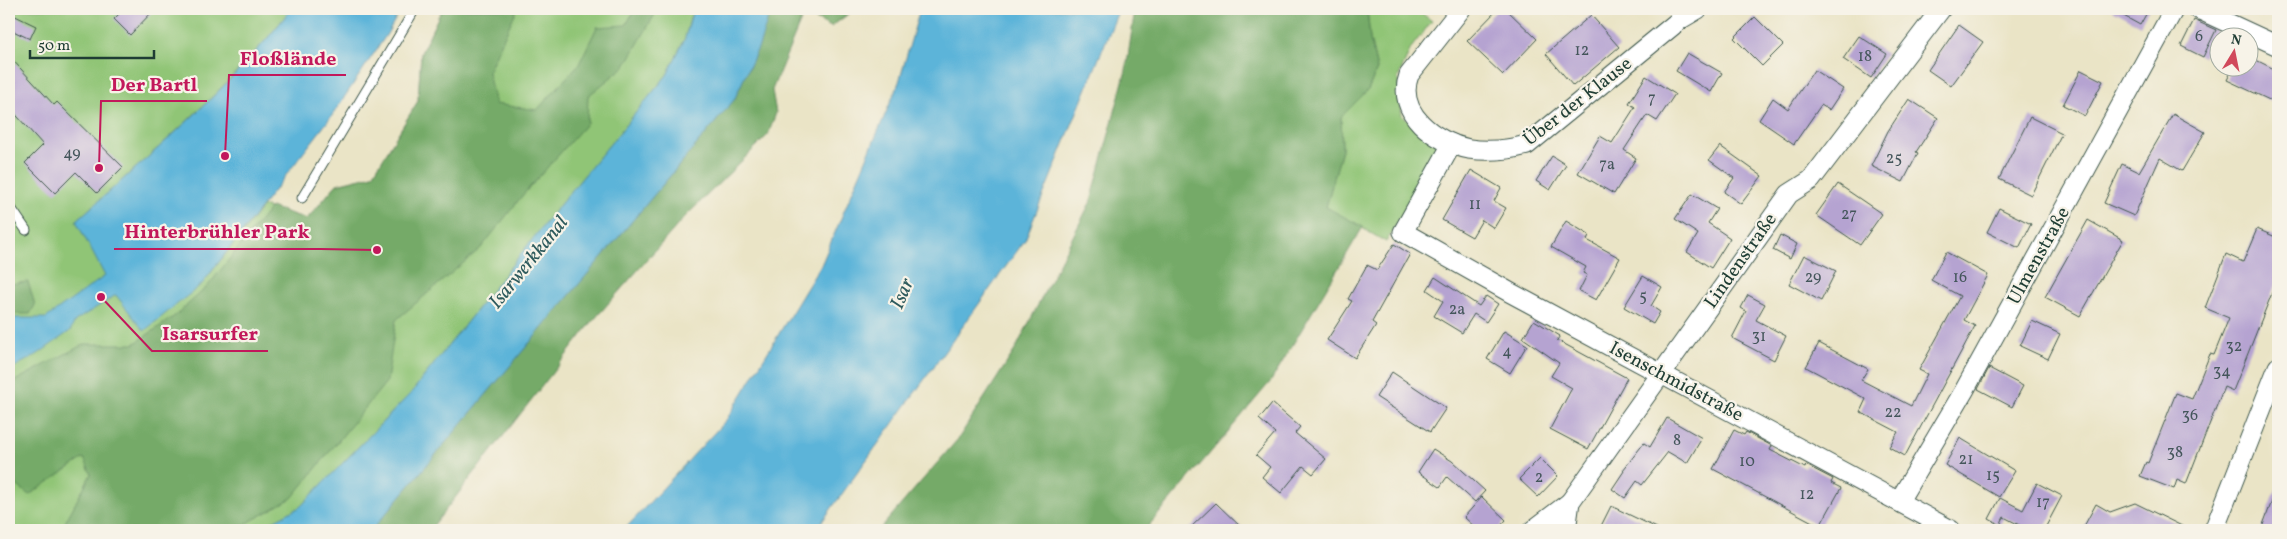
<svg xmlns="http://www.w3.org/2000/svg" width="2287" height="539" viewBox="0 0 2287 539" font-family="Vollkorn,serif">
	<rect width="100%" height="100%" fill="#f7f3e8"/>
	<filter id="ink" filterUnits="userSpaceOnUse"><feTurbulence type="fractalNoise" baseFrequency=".02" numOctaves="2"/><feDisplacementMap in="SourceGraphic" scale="10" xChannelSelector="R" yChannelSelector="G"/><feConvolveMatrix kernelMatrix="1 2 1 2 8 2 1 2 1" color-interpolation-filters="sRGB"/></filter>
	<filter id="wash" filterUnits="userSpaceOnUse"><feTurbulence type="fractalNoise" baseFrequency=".0096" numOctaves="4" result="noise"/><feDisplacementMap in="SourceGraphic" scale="20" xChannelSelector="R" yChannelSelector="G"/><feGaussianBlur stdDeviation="1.12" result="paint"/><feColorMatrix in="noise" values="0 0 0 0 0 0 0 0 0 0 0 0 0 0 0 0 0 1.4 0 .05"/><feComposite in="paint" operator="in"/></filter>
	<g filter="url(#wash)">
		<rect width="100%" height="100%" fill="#eae4c6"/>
		<g fill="#90c576" stroke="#588155">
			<path d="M 9,9 L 291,9 C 230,88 151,154 76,221 L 202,284 L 263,206 L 307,219 L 337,184 L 373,175 L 418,101 L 421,53 L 442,9 L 693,9 L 685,38 L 667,75 L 554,212 L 411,393 L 300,507 L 256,530 L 9,530 Z"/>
			<polygon points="1367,9 1416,9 1432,21 1411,48 1398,78 1402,116 1443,144 1386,242 1326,207 1342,149 1341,117 1368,90 1377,69 1370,39"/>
		</g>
		<g fill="#74aa67" stroke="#4a744e">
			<polygon points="442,9 517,9 488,72 495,104 537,110 579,64 597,27 626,25 635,9 658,9 625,66 588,96 587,123 522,196 481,248 396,320 387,381 292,498 235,530 61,530 91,474 84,458 29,495 9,479 9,384 84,344 134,344 176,315 207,287 271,207 307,219 337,184 373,175 418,101 421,53"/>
			<polygon points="771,9 852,9 851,12 831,27 804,13 772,90 776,113 768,135 684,218 592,322 430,530 372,530 734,100 759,46"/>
			<polygon points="1135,9 1367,9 1370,39 1377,69 1368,90 1341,117 1342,149 1326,207 1363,227 1271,381 1145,530 879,530 958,439 1015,350 1091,201 1126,70"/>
			<polygon points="28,282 35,305 30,314 9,314 9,284"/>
		</g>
		<g fill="#5cb4d9" stroke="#3e7886">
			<path d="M 291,9 L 401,9 L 387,34 L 331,117 L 202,284 L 144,331 L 116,295 L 75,321 L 70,331 L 38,354 L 9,370 L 9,318 L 46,318 L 105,276 L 76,221 C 151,154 230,89 291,9 Z"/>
			<polygon points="693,9 771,9 759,46 734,100 372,530 256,530 300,507 411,393 554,212 667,75 685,38"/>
			<polygon points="920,9 1119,9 1025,240 816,530 624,530 727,419 822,263 899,82"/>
		</g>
		<g id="blocks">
			<g fill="#b5a3d1">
				<polygon points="124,9 155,9 130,35 114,19"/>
				<polygon points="1498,9 1506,9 1537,39 1503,75 1467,41"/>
				<polygon points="2111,9 2149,9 2140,25"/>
				<polygon points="9,13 36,26 30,39 9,29"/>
				<polygon points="1591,15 1619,47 1573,86 1546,54"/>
				<polygon points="1755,17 1783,45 1762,66 1734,38"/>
				<polygon points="2194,20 2216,30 2203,57 2181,46"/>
				<polygon points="1959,25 1983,42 1951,86 1928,70"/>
				<polygon points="1859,36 1887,54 1871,78 1843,59"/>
				<polygon points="1687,53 1722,73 1711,92 1676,71"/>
				<polygon points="9,56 54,105 57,102 123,167 97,193 76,172 55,193 25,163 43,145 9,107"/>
				<polygon points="2250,57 2278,71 2278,104 2227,80 2233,68 2250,68"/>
				<polygon points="1814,70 1843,89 1829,110 1821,105 1794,144 1759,120 1773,98 1788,109"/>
				<polygon points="2081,70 2103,81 2085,116 2063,105"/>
				<polygon points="1646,76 1675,94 1657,121 1647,115 1624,150 1636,158 1614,194 1578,173 1600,136 1612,143 1635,107 1629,103"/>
				<polygon points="1909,99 1938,118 1916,152 1918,153 1903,182 1871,166 1888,131"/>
				<polygon points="2173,114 2205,132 2182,171 2160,158 2134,216 2104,203 2122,164 2139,172"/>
				<polygon points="2030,117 2062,133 2031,195 1999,179"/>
				<polygon points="1720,146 1762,176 1741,204 1724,192 1734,178 1709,160"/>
				<polygon points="1552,156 1566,165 1550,190 1536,181"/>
				<polygon points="1471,170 1501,188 1494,201 1506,208 1494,228 1482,220 1472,237 1442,220"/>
				<polygon points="1838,184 1882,214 1860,245 1816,215"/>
				<polygon points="1692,194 1717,209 1708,223 1730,238 1711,268 1687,252 1698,234 1675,219"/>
				<polygon points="1999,208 2031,224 2019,248 1987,232"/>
				<polygon points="2088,220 2123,240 2080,316 2045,297"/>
				<polygon points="1566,221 1589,235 1587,240 1620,258 1596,300 1579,291 1587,275 1583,273 1586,267 1551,247"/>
				<polygon points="2257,229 2278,238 2278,278 2233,391 2224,387 2186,484 2177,480 2174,489 2140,476 2146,462 2148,463 2176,393 2192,399 2210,354 2214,355 2229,318 2205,308 2226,254 2243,262"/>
				<polygon points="1780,235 1797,244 1790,259 1773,250"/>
				<polygon points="1394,244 1410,254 1372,322 1376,325 1355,358 1327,340 1352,301 1348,299 1367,265 1377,270"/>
				<polygon points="1946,252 1988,275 1964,320 1975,326 1905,456 1889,447 1898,432 1860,412 1866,399 1806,367 1819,343 1868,369 1861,380 1911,406 1927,374 1919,370 1960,296 1931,280"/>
				<polygon points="1804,255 1836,271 1821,301 1789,284"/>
				<polygon points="1643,276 1662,287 1651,306 1660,312 1653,324 1624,307"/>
				<polygon points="1435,277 1479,306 1486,296 1498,304 1486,322 1474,314 1462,333 1434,316 1443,301 1427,290"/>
				<polygon points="1748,295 1765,304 1756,320 1786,336 1774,360 1732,338 1746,311 1741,308"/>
				<polygon points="1534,320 1560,336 1557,340 1627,378 1588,449 1550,429 1572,388 1551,376 1559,363 1523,338"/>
				<polygon points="2032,321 2060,334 2048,359 2020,346"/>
				<polygon points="1504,331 1527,345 1510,373 1487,359"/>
				<polygon points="1989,368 2023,386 2012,407 1978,389"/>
				<polygon points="1392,372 1446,408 1430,432 1376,397"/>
				<polygon points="1272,403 1300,427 1295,433 1326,459 1313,474 1303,466 1281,493 1262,477 1270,467 1256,455 1275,433 1259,419"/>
				<polygon points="1667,418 1702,438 1687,463 1668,452 1642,485 1637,481 1625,498 1612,489 1624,471 1623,470 1644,443 1650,447"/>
				<polygon points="1734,430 1744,435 1746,432 1772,446 1770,450 1805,468 1806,465 1833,479 1831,483 1841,488 1820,526 1713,469"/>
				<polygon points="1960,438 2015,471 1999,497 1945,465"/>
				<polygon points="1433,449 1452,461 1485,491 1475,502 1447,477 1440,487 1418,472"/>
				<polygon points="1540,458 1558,476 1538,497 1519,479"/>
				<polygon points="2037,483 2062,496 2044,530 2029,530 2004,517 2000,525 1989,519 2000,498 2023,510"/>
				<polygon points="2277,488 2278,530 2261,530"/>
				<polygon points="1482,497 1506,520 1497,530 1478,530 1464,517"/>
				<polygon points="1216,503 1244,530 1188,530"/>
				<polygon points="2135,503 2190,530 2082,530 2096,504 2110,512"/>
				<polygon points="1611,506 1661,530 1599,530"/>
			</g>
		</g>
	</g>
	<g filter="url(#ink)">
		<use href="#blocks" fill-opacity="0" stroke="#3d564a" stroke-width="1"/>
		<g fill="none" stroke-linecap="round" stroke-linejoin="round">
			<defs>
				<g id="service">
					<polyline points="302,198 415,9"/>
					<polyline points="9,205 26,230"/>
				</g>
				<g id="minor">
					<path d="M 1461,9 L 1409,75 C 1395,113 1435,142 1469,149 C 1489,152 1508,150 1527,145 L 1681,19 L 1698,9"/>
					<polyline points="2198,9 2278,46"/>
					<polyline points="1452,144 1403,232 1511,293 1951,530"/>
					<polyline points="1899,501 1964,391 2174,9"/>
					<polyline points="1533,530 1570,502"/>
					<polyline points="1566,530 1570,502 1789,194 1811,180 1941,9"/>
					<polyline points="2214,530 2278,367"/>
				</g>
			</defs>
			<use href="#service" stroke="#3d564a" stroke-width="11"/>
			<use href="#minor" stroke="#3d564a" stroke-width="21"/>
			<use href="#service" stroke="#fff" stroke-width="9"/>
			<use href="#minor" stroke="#fff" stroke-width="19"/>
		</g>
	</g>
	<g text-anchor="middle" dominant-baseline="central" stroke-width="4.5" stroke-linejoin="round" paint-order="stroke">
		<g font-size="16" fill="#44565b">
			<text x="2199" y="37">6</text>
			<text x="1582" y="51">12</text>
			<text x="1865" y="57">18</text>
			<text x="1652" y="99">7</text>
			<text x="72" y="154">49</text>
			<text x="1894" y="159">25</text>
			<text x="1607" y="165">7a</text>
			<text x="1475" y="205">11</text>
			<text x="1849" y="215">27</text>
			<text x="1813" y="278">29</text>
			<text x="1960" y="278">16</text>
			<text x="1643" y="297">5</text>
			<text x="1457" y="310">2a</text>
			<text x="1759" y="337">31</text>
			<text x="2234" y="347">32</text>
			<text x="1507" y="352">4</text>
			<text x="2222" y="372">34</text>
			<text x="1893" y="413">22</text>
			<text x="2190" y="416">36</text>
			<text x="1677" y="441">8</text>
			<text x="2175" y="453">38</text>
			<text x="1966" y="460">21</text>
			<text x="1747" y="462">10</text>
			<text x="1993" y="476">15</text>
			<text x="1539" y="478">2</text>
			<text x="1807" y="495">12</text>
			<text x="2043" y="503">17</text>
		</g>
		<g font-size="19" fill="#1f3d34" stroke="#f7f3e8">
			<text transform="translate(1578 102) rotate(-38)">Über der Klause</text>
			<text transform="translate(2039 256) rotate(-61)">Ulmenstraße</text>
			<text transform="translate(1741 261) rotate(-55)">Lindenstraße</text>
			<text transform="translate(1676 382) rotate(28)">Isenschmidstraße</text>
		</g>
		<g font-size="20" font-style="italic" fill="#2e5b5d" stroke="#f7f3e8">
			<text transform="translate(529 263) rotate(-51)">Isarwerkkanal</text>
			<text transform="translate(903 294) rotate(-67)">Isar</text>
		</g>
	</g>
	<path fill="none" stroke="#c2185b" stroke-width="2" d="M225 156L229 75H346M99 168L101 101H207M377 250L320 249H114M101 297L152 351H268"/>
	<g fill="#c2185b" stroke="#f7f3e8" stroke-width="2">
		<circle cx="225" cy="156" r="5"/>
		<circle cx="99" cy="168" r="5"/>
		<circle cx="377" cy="250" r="5"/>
		<circle cx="101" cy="297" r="5"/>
	</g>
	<g font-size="20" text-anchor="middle" font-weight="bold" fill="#c2185b" stroke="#f7f3e8" stroke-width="4.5" stroke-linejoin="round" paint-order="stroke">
		<text x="288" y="65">Floßlände</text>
		<text x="154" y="91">Der Bartl</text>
		<text x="217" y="238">Hinterbrühler Park</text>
		<text x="210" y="340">Isarsurfer</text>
	</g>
	<rect width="2287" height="539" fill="none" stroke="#f7f3e8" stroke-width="30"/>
	<g transform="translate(2234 52) rotate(10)"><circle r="24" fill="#f7f3e8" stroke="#a1aaa0"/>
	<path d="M0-4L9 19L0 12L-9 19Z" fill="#d1495b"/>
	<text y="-8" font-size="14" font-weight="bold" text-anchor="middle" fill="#1f3d34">N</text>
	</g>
	<path d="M30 50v8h124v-8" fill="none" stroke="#1f3d34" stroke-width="2.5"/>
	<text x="38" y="50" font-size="15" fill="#1f3d34" stroke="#f7f3e8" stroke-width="4" paint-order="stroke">50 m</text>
</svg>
